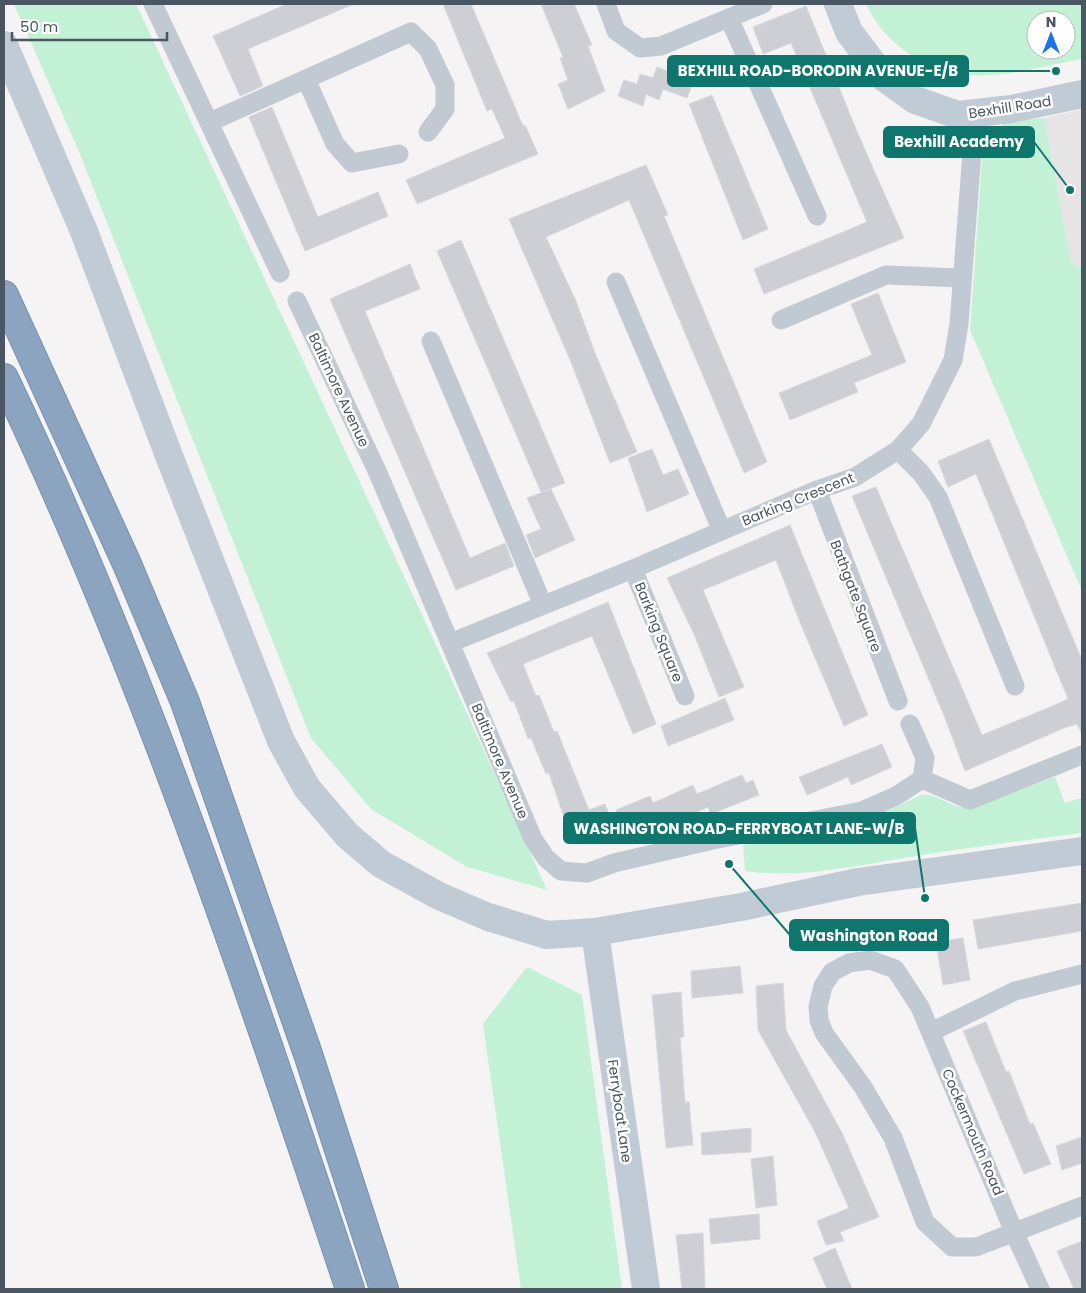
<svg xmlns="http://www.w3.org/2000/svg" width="1086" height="1293" viewBox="0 0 1086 1293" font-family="Poppins,sans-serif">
	<rect width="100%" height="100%" fill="#f5f3f3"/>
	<polygon fill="#e6e4e5" points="1082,109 1082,267 1071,263 1044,118"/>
	<g fill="#c3f1d5" fill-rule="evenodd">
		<polygon points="14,4 136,4 431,634 547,890 467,867 371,809 311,738 77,147"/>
		<path d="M 866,4 L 1082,4 L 1082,59 C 1021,70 963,92 908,53 C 889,39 876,25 866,4 ZM 1036,20 L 1066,20 L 1066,50 L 1036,50 Z"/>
		<polygon points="1044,118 1071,263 1082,267 1082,591 970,330 983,147 1006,121"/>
		<path d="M 1055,777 L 1065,803 L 1082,798 L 1082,833 C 1027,840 971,847 916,856 C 859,865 802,879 745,871 L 743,845 L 849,823 L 883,813 L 921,795 L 931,795 L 955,806 L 972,808 Z"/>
		<polygon points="527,967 582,995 622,1289 521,1289 483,1024"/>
	</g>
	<g fill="#cdcfd5" stroke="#d7d9de">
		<polygon points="287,4 354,4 248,49 263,86 240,96 213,36"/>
		<polygon points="443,4 471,4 523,126 525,125 538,154 417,204 406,180 505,138 492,109 487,111"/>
		<polygon points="541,4 574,4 592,45 588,46 605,91 568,109 558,84 568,80 560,58 563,57"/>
		<polygon points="806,6 858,134 904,238 764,294 754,269 867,222 791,43 763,54 753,27"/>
		<polygon points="672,61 698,70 687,98 663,89 659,100 646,94 643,106 618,96 624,80 637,84 640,74 653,78 657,67 669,72"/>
		<polygon points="712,95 768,229 743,240 689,104"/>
		<polygon points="272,107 318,217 378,192 388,216 305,251 249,117"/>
		<polygon points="646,165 668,215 664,216 767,462 744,473 629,200 546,237 576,301 595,353 637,452 610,463 571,362 509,219"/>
		<polygon points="461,240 565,483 541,492 437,251"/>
		<polygon points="410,264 420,289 365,311 470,558 505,543 514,566 456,590 330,299"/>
		<polygon points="878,293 906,362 854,383 858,392 790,420 779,393 872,355 851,304"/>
		<polygon points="989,439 1082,660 1082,734 1077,724 1064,728 965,771 945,718 852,496 876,487 982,735 1055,705 1068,699 976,474 948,487 938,461"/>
		<polygon points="652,449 663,475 678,469 689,494 647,512 628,458"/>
		<polygon points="551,489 575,540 535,558 526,535 541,529 527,498"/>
		<polygon points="790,525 868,715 844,726 799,620 776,560 703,590 744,687 719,697 694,634 667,578"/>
		<polygon points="608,602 656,724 633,734 592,636 523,664 536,696 539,695 554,732 557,731 589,810 605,804 614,827 573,844 549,773 546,774 531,738 528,739 514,701 511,702 487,653"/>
		<polygon points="725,698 734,720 668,746 661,726"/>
		<polygon points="882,744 892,767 851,785 848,777 807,795 799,777"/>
		<polygon points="742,775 746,783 753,780 759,795 711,814 708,807 669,825 666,816 624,833 616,810 650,796 653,803 693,785 697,794"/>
		<polygon points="1082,903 1082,931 978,949 973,920"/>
		<polygon points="963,938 970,980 943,985 936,942"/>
		<polygon points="740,966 743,993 692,998 691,971"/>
		<polygon points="783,983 786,1030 843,1135 879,1217 840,1232 844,1241 826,1245 817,1221 849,1208 815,1132 758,1030 756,986"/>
		<polygon points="681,992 684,1037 680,1038 685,1102 689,1102 693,1145 666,1148 652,995"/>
		<polygon points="986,1022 1006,1072 1009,1071 1030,1124 1033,1123 1051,1164 1024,1174 963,1031"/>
		<polygon points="751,1128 751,1152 702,1155 701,1133"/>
		<polygon points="1082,1137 1082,1163 1062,1170 1056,1146"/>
		<polygon points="773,1156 777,1205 756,1208 751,1159"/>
		<polygon points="759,1214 760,1239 711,1244 709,1219"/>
		<polygon points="703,1233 705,1289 682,1289 676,1235"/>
		<polygon points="1082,1241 1082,1289 1074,1289 1057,1251"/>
		<polygon points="835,1248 852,1289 827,1289 813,1258"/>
	</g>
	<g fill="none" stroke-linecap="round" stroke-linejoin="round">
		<defs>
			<g id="highway">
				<polyline points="4,295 127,564 185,702 308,1054 384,1289"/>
				<path d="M 4,378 C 144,671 247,981 350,1289"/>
			</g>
		</defs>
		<use href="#highway" stroke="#7690ad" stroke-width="30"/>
		<g stroke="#c1cad2" stroke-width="19">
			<polyline points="153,4 280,273"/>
			<polyline points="606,4 616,31 640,48 661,46 763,4"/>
			<polyline points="729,18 817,216"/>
			<polyline points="306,79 335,144 352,163 399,154"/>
			<polyline points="210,122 411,32 428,49 445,85 445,109 428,132"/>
			<polyline points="616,282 722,531"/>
			<polyline points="297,301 378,473 533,839 546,858 561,871 587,873 614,863 713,840 862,811 896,796 922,779"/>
			<polyline points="781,320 886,275 962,278"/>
			<polyline points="431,341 543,605"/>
			<polyline points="898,450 921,473 938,497 1015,686"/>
			<polyline points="817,490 898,701"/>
			<polyline points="633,569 685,696"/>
			<polyline points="450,643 633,569 817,490 855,477 898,450 921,424 953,360 959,324 975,113"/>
			<polyline points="910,724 925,758 922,779"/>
			<polyline points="922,779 970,800 1082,755"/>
			<polyline points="931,1032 1015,991 1082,974"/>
			<polyline points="1040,1289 1014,1232 920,1007 895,969 870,960 849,963 832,972 823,986 818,1007 819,1020 824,1033 863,1087 893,1138 925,1222 952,1247 976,1247 1082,1206"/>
		</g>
		<g stroke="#c1cbd6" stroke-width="28">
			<polyline points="838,4 849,32 883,77 915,100 958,115 1011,109 1082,94"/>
			<polyline points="4,45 83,229 171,461 281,741 307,788 347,835 381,864 439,896 488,917 547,935 595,932 741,907 858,882 1082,851"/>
			<polyline points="595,932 646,1289"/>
		</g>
		<use href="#highway" stroke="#8ba5c1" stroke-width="28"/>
	</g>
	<g text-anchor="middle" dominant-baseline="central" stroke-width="5" stroke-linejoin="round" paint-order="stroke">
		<g font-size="14" fill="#4a5661" stroke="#fff">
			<text transform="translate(1010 107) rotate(-9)">Bexhill Road</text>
			<text transform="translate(339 390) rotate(65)">Baltimore Avenue</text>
			<text transform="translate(798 499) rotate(-22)">Barking Crescent</text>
			<text transform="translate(856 596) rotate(69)">Bathgate Square</text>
			<text transform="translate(659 632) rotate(68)">Barking Square</text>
			<text transform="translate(500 761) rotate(67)">Baltimore Avenue</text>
			<text transform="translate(620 1111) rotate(82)">Ferryboat Lane</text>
			<text transform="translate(973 1132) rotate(67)">Cockermouth Road</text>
		</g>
	</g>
	<path fill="none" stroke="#0f766e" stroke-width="2" d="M1056 71L968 71M1070 190L1034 142M925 898L915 828M729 864L790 935"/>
	<g fill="#0f766e" stroke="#fff" stroke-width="2">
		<circle cx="1056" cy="71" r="5"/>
		<circle cx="1070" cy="190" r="5"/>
		<circle cx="925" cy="898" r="5"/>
		<circle cx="729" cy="864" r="5"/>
	</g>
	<g fill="#0f766e" stroke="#0f766e" stroke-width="2">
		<rect x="668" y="56" width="300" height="30" rx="5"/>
		<rect x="884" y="127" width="150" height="30" rx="5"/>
		<rect x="564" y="813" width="351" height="30" rx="5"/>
		<rect x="790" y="920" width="158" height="30" rx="5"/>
	</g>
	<g font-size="15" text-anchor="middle" font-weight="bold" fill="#fff">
		<text x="818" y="76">BEXHILL ROAD-BORODIN AVENUE-E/B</text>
		<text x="959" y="147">Bexhill Academy</text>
		<text x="739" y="834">WASHINGTON ROAD-FERRYBOAT LANE-W/B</text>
		<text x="869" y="941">Washington Road</text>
	</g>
	<rect width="1086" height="1293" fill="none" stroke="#4a5661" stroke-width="10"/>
	<g transform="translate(1051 35)"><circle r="24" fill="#ffffff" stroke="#b7bbc0"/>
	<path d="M0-4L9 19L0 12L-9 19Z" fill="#1a73e8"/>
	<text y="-8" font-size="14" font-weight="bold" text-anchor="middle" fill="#4a5661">N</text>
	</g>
	<path d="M12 32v8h155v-8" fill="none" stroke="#4a5661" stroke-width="2.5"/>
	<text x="20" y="32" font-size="15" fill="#4a5661" stroke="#ffffff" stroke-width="4" paint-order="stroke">50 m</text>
</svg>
